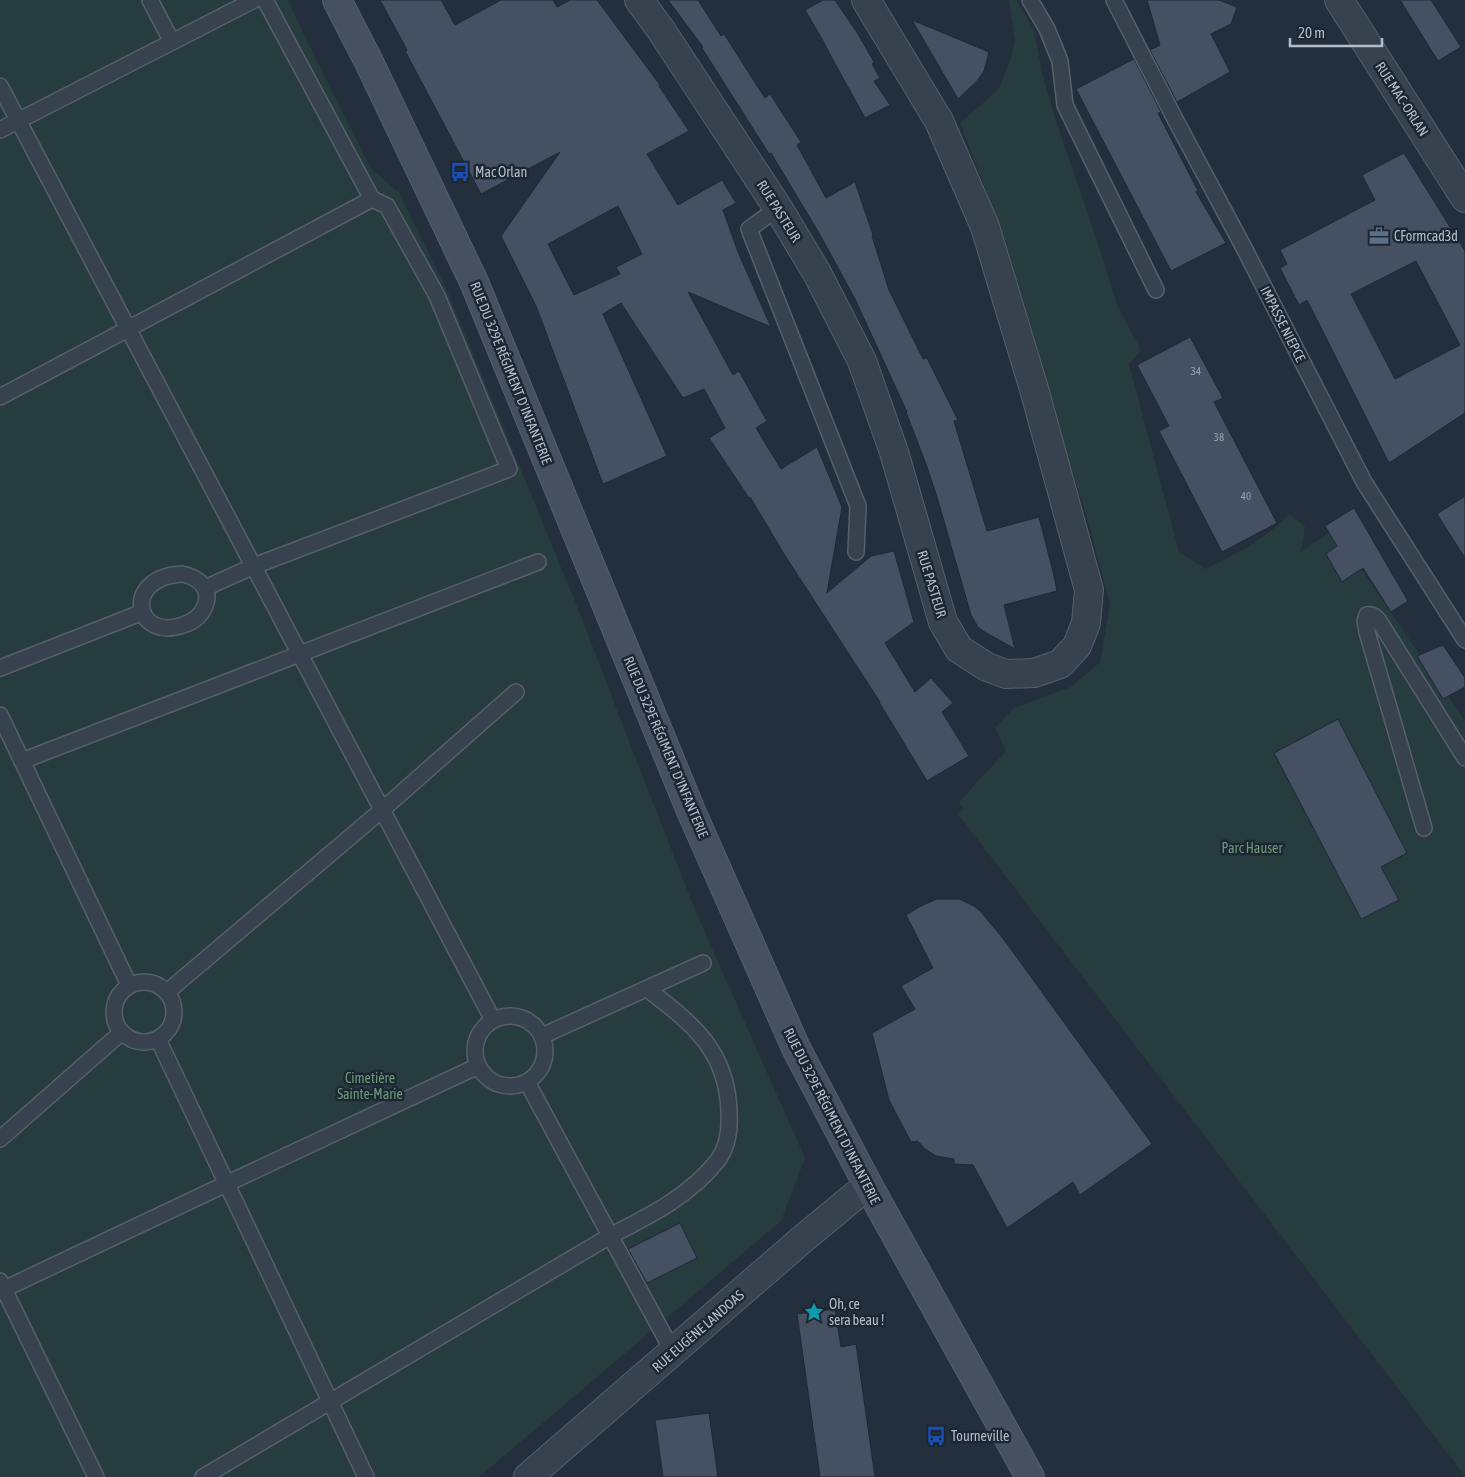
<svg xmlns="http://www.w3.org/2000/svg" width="1465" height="1477" viewBox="0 0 1465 1477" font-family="'Asap Condensed',sans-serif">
	<rect width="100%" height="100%" fill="#242f3e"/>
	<g fill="#263c3f">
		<polygon points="0,0 288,0 319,66 371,168 399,193 449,295 579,611 637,762 696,912 805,1158 781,1221 479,1477 0,1477"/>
		<path d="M 1009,0 L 1016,0 L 1034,30 L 1042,72 L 1054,115 L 1094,232 L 1118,307 L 1141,350 L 1129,364 L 1179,552 L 1205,569 C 1235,555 1267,538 1289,514 L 1305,526 L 1301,552 L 1334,529 L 1465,721 L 1465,1476 L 958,814 L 964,809 L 959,802 L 1006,751 L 995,728 L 1014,708 L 1071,687 L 1100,662 L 1110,604 L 1087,517 L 1048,396 L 996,217 L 960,123 L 998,90 L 1009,64 L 1015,41 Z"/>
	</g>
	<g fill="#455162" stroke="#1f2835" fill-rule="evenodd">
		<path d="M 380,0 L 441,0 L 455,25 L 501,0 L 553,0 L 557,7 L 570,0 L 597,0 L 660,85 L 659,86 L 689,131 L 647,154 L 678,205 L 722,180 L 736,203 L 723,210 L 738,252 L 771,327 L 688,292 L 733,375 L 739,371 L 767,421 L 756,428 L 781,469 L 817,447 L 842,507 L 827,593 L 871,556 L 894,551 L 914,622 L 885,643 L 915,692 L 931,678 L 953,703 L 942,712 L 969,756 L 927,781 L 879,702 L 880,702 L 784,554 L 750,497 L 749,498 L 709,438 L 725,428 L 704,389 L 683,398 L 621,303 L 603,314 L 667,456 L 603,484 L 536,306 L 501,236 L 560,152 L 481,194 L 405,51 L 407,50 ZM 618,206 L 642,254 L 616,267 L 620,274 L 574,295 L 548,244 Z"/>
		<polygon points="668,0 698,0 721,36 724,34 765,98 770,94 801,142 797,145 826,198 855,182 873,235 872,236 889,290 923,359 927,358 958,420 954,421 987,531 1039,517 1054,576 1057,591 1004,605 1015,649 983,631 978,627 971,615 937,497 926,464 906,412 907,412 855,299 819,233 771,153 769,154 702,48 703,47"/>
		<polygon points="823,0 835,0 858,34 874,62 872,64 880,78 874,81 890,105 865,118 833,60 822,39 805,10"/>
		<polygon points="1147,0 1219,0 1237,7 1231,24 1211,34 1230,72 1177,102 1150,50 1160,45"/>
		<polygon points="1400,0 1431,0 1461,47 1438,61"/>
		<polygon points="912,20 989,52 984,71 977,81 958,99"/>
		<polygon points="1134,59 1161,112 1158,113 1198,191 1196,192 1226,243 1171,271 1076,89"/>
		<path d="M 1404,153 L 1465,251 L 1465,413 L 1389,463 L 1307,300 L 1299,305 L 1280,268 L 1287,264 L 1280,250 L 1375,200 L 1362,175 ZM 1416,261 L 1460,345 L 1395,379 L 1351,294 Z"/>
		<polygon points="1190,337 1223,398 1214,402 1277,523 1222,552 1159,431 1169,426 1137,365"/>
		<polygon points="1465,496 1465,558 1437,514"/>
		<polygon points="1354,508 1408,601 1391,612 1363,568 1342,582 1326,554 1337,546 1325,526"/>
		<polygon points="1443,645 1465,678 1465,687 1443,699 1417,656"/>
		<polygon points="1338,719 1407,853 1381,867 1399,900 1361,919 1274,753"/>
		<polygon points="937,899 959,899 974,906 982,913 1005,941 1152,1144 1080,1195 1073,1182 1007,1228 973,1165 954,1164 954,1159 936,1156 925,1149 918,1141 911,1142 889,1100 872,1033 915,1009 901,986 933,968 906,915 921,906"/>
		<polygon points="680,1223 697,1258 647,1283 628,1249"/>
		<polygon points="835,1309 841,1347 856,1344 875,1477 820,1477 797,1314"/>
		<polygon points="709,1413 718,1477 663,1477 655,1420"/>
	</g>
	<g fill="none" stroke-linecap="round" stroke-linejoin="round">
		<defs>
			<g id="lane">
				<polyline points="150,0 172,42"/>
				<polyline points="265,0 372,199"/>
				<polyline points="1030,0 1047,29 1060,61 1065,105 1156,290"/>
				<polyline points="1114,0 1175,119 1243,246 1364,482 1465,640"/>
				<polyline points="0,86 493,1020"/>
				<polyline points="0,130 254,0"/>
				<polyline points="778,208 749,229 858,506 856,552"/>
				<polyline points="0,397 372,199 387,206 437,296 509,469 254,566 205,588"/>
				<path d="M 182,574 C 198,577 212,588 205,606 C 201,616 193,622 183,625 C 134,642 122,577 182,574 Z"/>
				<polyline points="0,668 143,612"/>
				<polyline points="0,715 129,985"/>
				<polyline points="22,761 538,562"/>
				<path d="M 1424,828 L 1367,632 L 1365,621 L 1367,615 C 1373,614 1376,617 1379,621 L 1465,758"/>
				<circle cx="144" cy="1012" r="30"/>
				<polyline points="167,992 382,810 516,692"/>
				<circle cx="510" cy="1051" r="35"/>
				<polyline points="542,1036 703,963"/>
				<polyline points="158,1039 366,1477"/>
				<polyline points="527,1082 673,1352"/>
				<polyline points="0,1139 122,1032"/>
				<polyline points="0,1281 96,1477"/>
				<polyline points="0,1291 226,1184 478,1066"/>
				<path d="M 203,1477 L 610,1236 C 649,1216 690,1196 718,1160 C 728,1146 730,1130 729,1113 C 728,1051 692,1023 647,989"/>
			</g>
			<g id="street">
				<polyline points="639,0 661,30 778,208 817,273 862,361 894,452 943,622 959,649 987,667 1006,674 1034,673 1060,664 1077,646 1086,623 1089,590 1034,389 985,227 939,121 866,0"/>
				<polyline points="1339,0 1465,198"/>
				<polyline points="528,1477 805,1237 868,1185"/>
			</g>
			<polyline id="secondary" points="337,0 369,62 474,282 691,811 796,1048 868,1185 1030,1477"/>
		</defs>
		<use href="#lane" stroke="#565f6c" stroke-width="18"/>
		<use href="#street" stroke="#565f6c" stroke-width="30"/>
		<use href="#secondary" stroke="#565f6c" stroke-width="30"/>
		<use href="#lane" stroke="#38414e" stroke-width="15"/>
		<use href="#street" stroke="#38414e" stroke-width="28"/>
		<use href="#secondary" stroke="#465061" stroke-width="28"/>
	</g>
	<defs>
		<symbol id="bus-bare" viewBox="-9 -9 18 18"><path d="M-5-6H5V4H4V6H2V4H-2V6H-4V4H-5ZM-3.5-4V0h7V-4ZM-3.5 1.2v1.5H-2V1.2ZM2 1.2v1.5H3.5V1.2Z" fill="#1a4fb4" stroke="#1d2633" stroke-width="2.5" paint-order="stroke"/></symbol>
		<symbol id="office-bare" viewBox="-9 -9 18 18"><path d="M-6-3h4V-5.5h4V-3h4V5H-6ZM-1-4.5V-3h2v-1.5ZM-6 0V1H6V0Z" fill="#5c6f8a" stroke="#1d2633" stroke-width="2.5" paint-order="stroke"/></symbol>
		<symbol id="sight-bare" viewBox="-9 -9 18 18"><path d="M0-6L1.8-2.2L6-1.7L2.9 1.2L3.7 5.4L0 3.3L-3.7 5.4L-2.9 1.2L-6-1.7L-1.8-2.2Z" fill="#0f9aa8" stroke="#1d2633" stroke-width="2.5" paint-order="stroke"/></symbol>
	</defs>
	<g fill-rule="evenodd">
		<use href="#bus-bare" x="446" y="158" width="28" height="28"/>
		<use href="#office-bare" x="1365" y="222" width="28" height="28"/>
		<use href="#sight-bare" x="800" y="1298" width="28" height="28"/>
		<use href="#bus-bare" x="922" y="1422" width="28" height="28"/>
	</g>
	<g text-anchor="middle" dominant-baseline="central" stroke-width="5" stroke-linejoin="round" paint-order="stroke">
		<g font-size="11" fill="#98a1af">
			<text x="1196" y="371">34</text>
			<text x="1219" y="437">38</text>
			<text x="1246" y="496">40</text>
		</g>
		<g font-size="14" fill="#b4bcc9" stroke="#1d2633">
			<text transform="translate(1402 99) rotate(57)">RUE MAC-ORLAN</text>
			<text transform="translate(779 211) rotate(58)">RUE PASTEUR</text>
			<text transform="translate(1283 324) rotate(63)">IMPASSE NIEPCE</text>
			<text transform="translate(511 373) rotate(68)">RUE DU 329E RÉGIMENT D'INFANTERIE</text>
			<text transform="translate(932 584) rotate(73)">RUE PASTEUR</text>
			<text transform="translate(666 747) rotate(67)">RUE DU 329E RÉGIMENT D'INFANTERIE</text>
			<text transform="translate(832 1116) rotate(63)">RUE DU 329E RÉGIMENT D'INFANTERIE</text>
			<text transform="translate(698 1331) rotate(-41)">RUE EUGÈNE LANDOAS</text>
		</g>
		<g font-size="14" fill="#b4bcc9" stroke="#1d2633" text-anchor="start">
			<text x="475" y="172">Mac Orlan</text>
			<text x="1394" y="236">CFormcad3d</text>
			<text x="829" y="1304">Oh, ce<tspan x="829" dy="16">sera beau !</tspan></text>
			<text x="951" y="1436">Tourneville</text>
		</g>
		<g font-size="14" fill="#6b9a76" stroke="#1d2633">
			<text x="1252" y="848">Parc Hauser</text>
			<text x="370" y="1078">Cimetière<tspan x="370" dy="16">Sainte-Marie</tspan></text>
		</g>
	</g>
	<path d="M1290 38v8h92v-8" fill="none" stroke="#b4bcc9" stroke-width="2.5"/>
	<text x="1298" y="38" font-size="15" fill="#b4bcc9" stroke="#1d2633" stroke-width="4" paint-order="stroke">20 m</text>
</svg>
